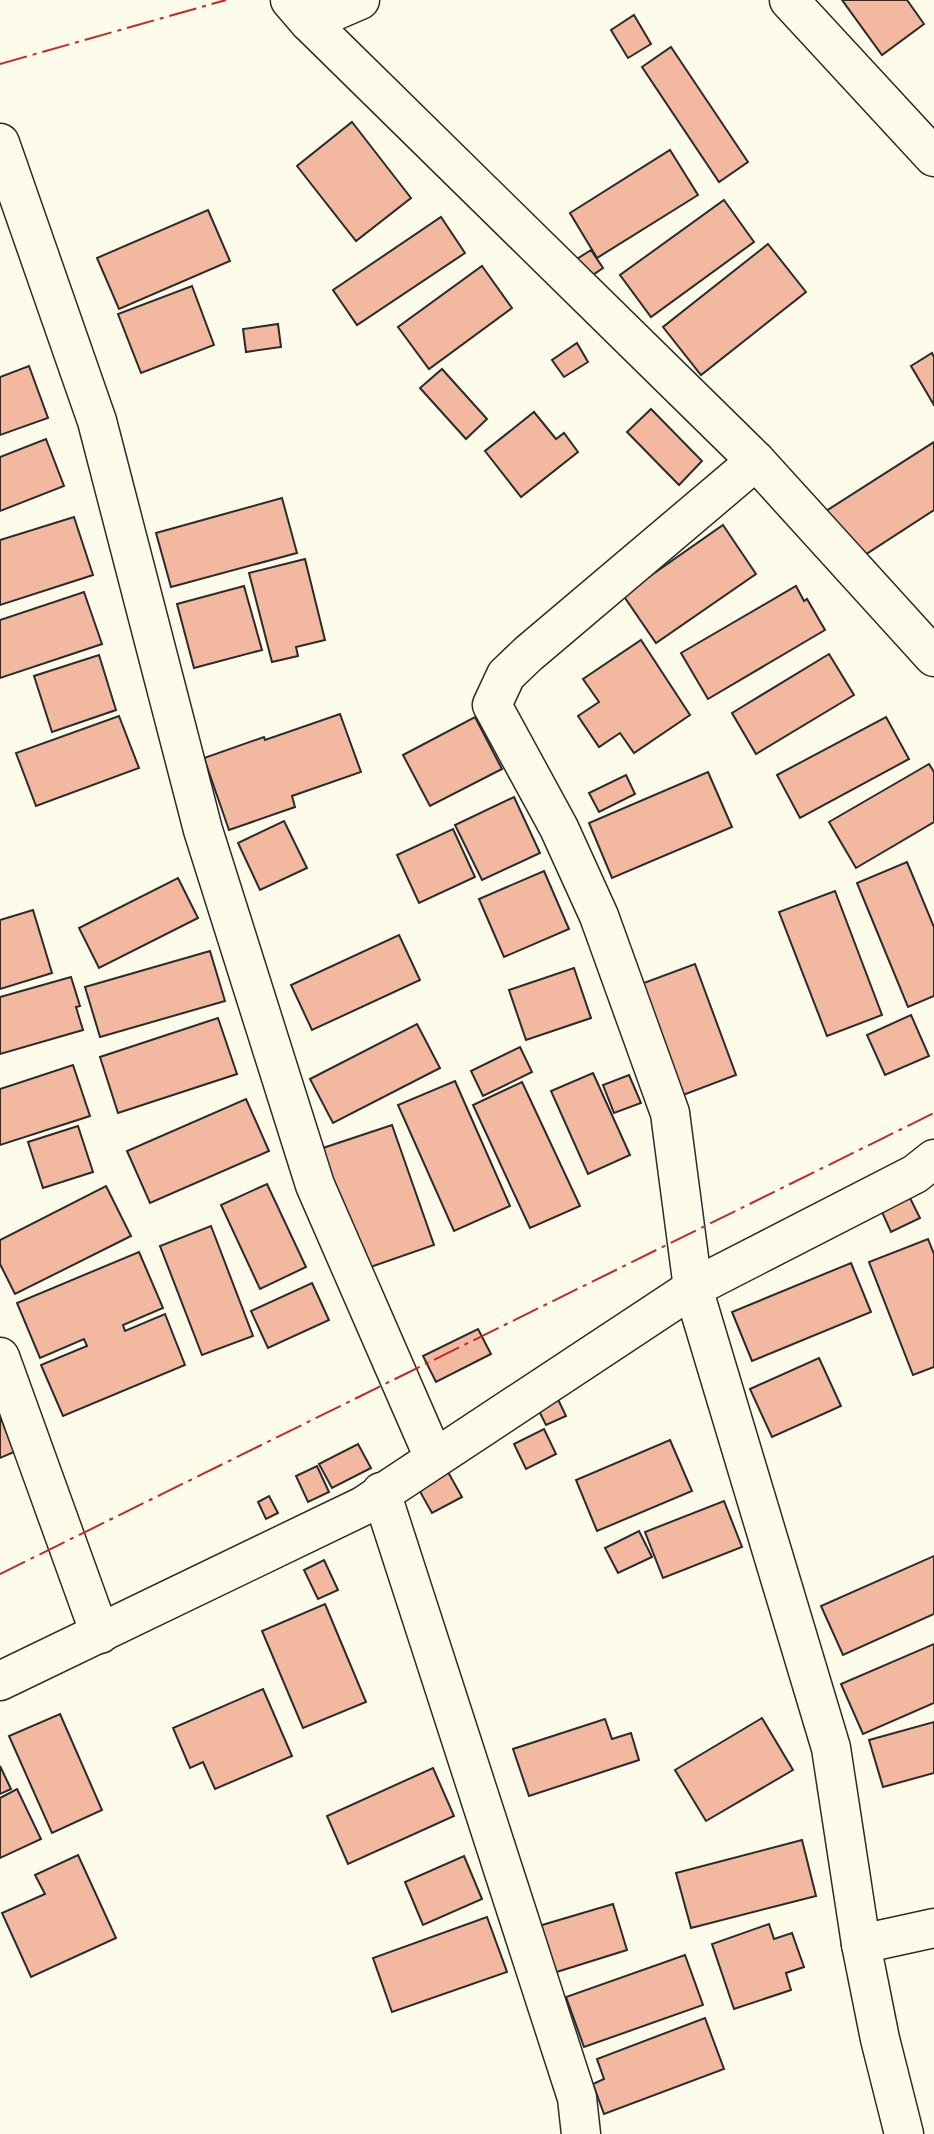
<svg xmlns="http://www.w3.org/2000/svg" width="934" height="2134" viewBox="0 0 934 2134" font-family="Barlow,sans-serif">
	<rect width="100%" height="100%" fill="#fdfbea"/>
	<g fill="#f2b8a0" stroke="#2b2b2b" stroke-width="2">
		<polygon points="842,0 907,0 924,24 882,55"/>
		<polygon points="634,15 651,44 628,58 611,30"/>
		<polygon points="671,47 748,162 719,182 642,67"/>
		<polygon points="352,122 411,198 356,241 297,166"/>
		<polygon points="670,150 698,195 597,258 570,213"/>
		<polygon points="724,200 754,242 651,317 620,275"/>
		<polygon points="208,210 230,261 119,309 97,258"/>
		<polygon points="441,217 465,253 357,325 333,290"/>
		<polygon points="768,244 806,292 701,375 663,327"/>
		<polygon points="591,250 603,268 584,281 572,262"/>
		<polygon points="482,266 512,308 429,369 398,327"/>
		<polygon points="192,286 214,345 141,373 118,314"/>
		<polygon points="278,324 281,347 246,352 243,329"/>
		<polygon points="577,343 588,362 564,377 552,360"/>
		<polygon points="932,353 934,357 934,405 911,366"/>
		<polygon points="29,366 48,418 0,435 0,377"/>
		<polygon points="442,369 487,419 466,439 420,388"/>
		<polygon points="651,409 702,461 679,485 627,432"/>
		<polygon points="534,412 556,439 564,433 578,452 521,497 485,451"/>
		<polygon points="46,439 64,486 0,511 0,457"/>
		<polygon points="934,442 934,510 857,560 826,511"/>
		<polygon points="282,498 297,553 171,587 156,533"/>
		<polygon points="74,517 93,575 0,605 0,540"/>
		<polygon points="723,525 756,574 656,643 623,595"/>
		<polygon points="305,559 325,640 296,647 298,656 272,662 249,573"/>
		<polygon points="244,586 262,650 194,668 177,604"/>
		<polygon points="796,586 804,601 807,599 825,630 708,699 681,653"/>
		<polygon points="84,592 102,644 0,678 0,620"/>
		<polygon points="641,640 690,715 634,753 620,733 599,747 578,716 599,702 583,679"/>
		<polygon points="829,654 854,695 756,754 732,713"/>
		<polygon points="99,655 116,710 52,732 34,676"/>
		<polygon points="340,714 361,772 292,796 295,807 229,830 204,758 264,737 265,740"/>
		<polygon points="119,716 139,768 36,806 16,753"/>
		<polygon points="475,717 502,769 430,806 403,755"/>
		<polygon points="886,717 909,759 800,818 777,775"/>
		<polygon points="929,764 934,772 934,822 856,868 829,822"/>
		<polygon points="708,772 732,827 612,878 589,823"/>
		<polygon points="626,775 635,794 599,812 589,793"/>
		<polygon points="514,797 540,853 482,880 455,825"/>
		<polygon points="284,821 307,868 260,890 238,843"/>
		<polygon points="453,829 475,877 419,903 397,855"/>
		<polygon points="907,862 934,927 934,996 908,1007 857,883"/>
		<polygon points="544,871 569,929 504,957 479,899"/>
		<polygon points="178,878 198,918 99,968 79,928"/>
		<polygon points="835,891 882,1015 827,1036 779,912"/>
		<polygon points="33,910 52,973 0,989 0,920"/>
		<polygon points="399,935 420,980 312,1030 291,985"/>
		<polygon points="210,951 225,1001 100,1037 85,987"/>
		<polygon points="695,964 736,1075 683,1095 641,984"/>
		<polygon points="574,968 591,1018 526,1040 509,990"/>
		<polygon points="71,977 80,1006 76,1007 83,1030 0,1054 0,997"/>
		<polygon points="911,1015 929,1056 885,1075 867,1035"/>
		<polygon points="218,1018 237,1074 118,1113 100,1057"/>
		<polygon points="417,1024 440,1068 333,1123 310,1079"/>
		<polygon points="520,1047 532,1072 483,1096 471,1071"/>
		<polygon points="73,1065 90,1116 0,1145 0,1089"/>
		<polygon points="593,1073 630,1155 588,1174 551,1091"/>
		<polygon points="629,1075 641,1103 614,1113 603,1085"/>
		<polygon points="455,1081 510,1206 454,1231 398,1105"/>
		<polygon points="522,1082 580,1206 530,1228 473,1105"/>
		<polygon points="246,1099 269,1151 150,1203 127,1151"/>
		<polygon points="392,1125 434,1245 362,1270 320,1149"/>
		<polygon points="78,1126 93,1172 43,1188 28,1142"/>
		<polygon points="267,1184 306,1267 260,1289 221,1205"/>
		<polygon points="106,1186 131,1236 15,1294 0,1264 0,1240"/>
		<polygon points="909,1196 920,1218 891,1232 881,1210"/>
		<polygon points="211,1226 253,1336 202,1355 160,1246"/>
		<polygon points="928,1239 934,1254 934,1367 913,1375 869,1262"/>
		<polygon points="139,1252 163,1308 123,1325 125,1331 165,1314 185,1365 63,1416 41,1365 87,1346 84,1339 40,1358 17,1303"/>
		<polygon points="851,1263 871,1312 752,1361 732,1312"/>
		<polygon points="312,1283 329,1320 268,1348 251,1311"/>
		<polygon points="478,1329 491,1354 436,1382 423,1356"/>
		<polygon points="819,1358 841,1406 772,1437 750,1389"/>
		<polygon points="554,1391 566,1416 546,1425 534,1401"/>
		<polygon points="0,1416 14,1452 0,1458"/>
		<polygon points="544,1429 556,1454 526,1469 514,1444"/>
		<polygon points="670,1440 692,1491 597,1531 576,1480"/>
		<polygon points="358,1444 371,1468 332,1488 319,1464"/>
		<polygon points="317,1466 329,1492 308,1502 296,1476"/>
		<polygon points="448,1472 462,1497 432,1513 418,1488"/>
		<polygon points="269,1496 278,1513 266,1519 258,1502"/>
		<polygon points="724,1501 742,1547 663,1578 645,1532"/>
		<polygon points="639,1531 652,1557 618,1573 605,1548"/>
		<polygon points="934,1556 934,1614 843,1655 821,1606"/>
		<polygon points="324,1560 338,1590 318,1599 304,1570"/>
		<polygon points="325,1604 366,1702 303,1728 262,1631"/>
		<polygon points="934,1644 934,1703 863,1734 841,1684"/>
		<polygon points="263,1689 292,1756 215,1789 203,1762 190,1768 173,1728"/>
		<polygon points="60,1714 102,1810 52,1833 9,1736"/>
		<polygon points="762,1718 793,1770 706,1821 675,1770"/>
		<polygon points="605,1719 612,1739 631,1733 639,1760 529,1796 513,1749"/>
		<polygon points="934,1722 934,1773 883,1787 869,1740"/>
		<polygon points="0,1766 11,1789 0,1794"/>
		<polygon points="433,1768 454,1816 348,1864 327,1816"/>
		<polygon points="17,1789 41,1839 0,1858 0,1798"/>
		<polygon points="802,1840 816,1896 691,1928 676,1873"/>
		<polygon points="78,1855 116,1938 31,1977 2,1913 45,1894 35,1875"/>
		<polygon points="464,1856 482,1899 423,1925 405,1882"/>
		<polygon points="613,1904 627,1950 547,1975 532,1928"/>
		<polygon points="487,1917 507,1972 392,2012 373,1958"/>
		<polygon points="769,1924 774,1939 792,1933 804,1967 786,1973 791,1990 734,2009 712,1944"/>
		<polygon points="685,1955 703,2005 584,2047 566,1997"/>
		<polygon points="705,2018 724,2069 604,2114 593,2084 604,2079 597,2059"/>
	</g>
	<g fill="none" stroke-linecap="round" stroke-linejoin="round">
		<defs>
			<g id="minor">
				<polyline points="290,0 309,22 756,461 934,657"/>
				<polyline points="789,0 934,157"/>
				<polyline points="309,22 360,0"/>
				<polyline points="0,143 97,421 203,830 315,1185 434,1458"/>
				<polyline points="756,461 528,654 506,675 492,705 559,828 599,916 670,1113 693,1288 831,1748 861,1944 880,2039 904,2134"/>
				<polyline points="0,1357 100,1634"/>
				<polyline points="381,1492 577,2098 581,2134"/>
				<polyline points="0,1681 363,1506 693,1288 915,1174 934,1159"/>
				<polyline points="861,1944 934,1928"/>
			</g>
		</defs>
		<use href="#minor" stroke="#2b2b2b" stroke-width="41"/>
		<use href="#minor" stroke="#fdfbea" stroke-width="38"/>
		<g stroke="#c62828" stroke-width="2" stroke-dasharray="28 6 4 6" stroke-linecap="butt">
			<polyline points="0,64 226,0"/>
			<polyline points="0,1574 934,1113"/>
		</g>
	</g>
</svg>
